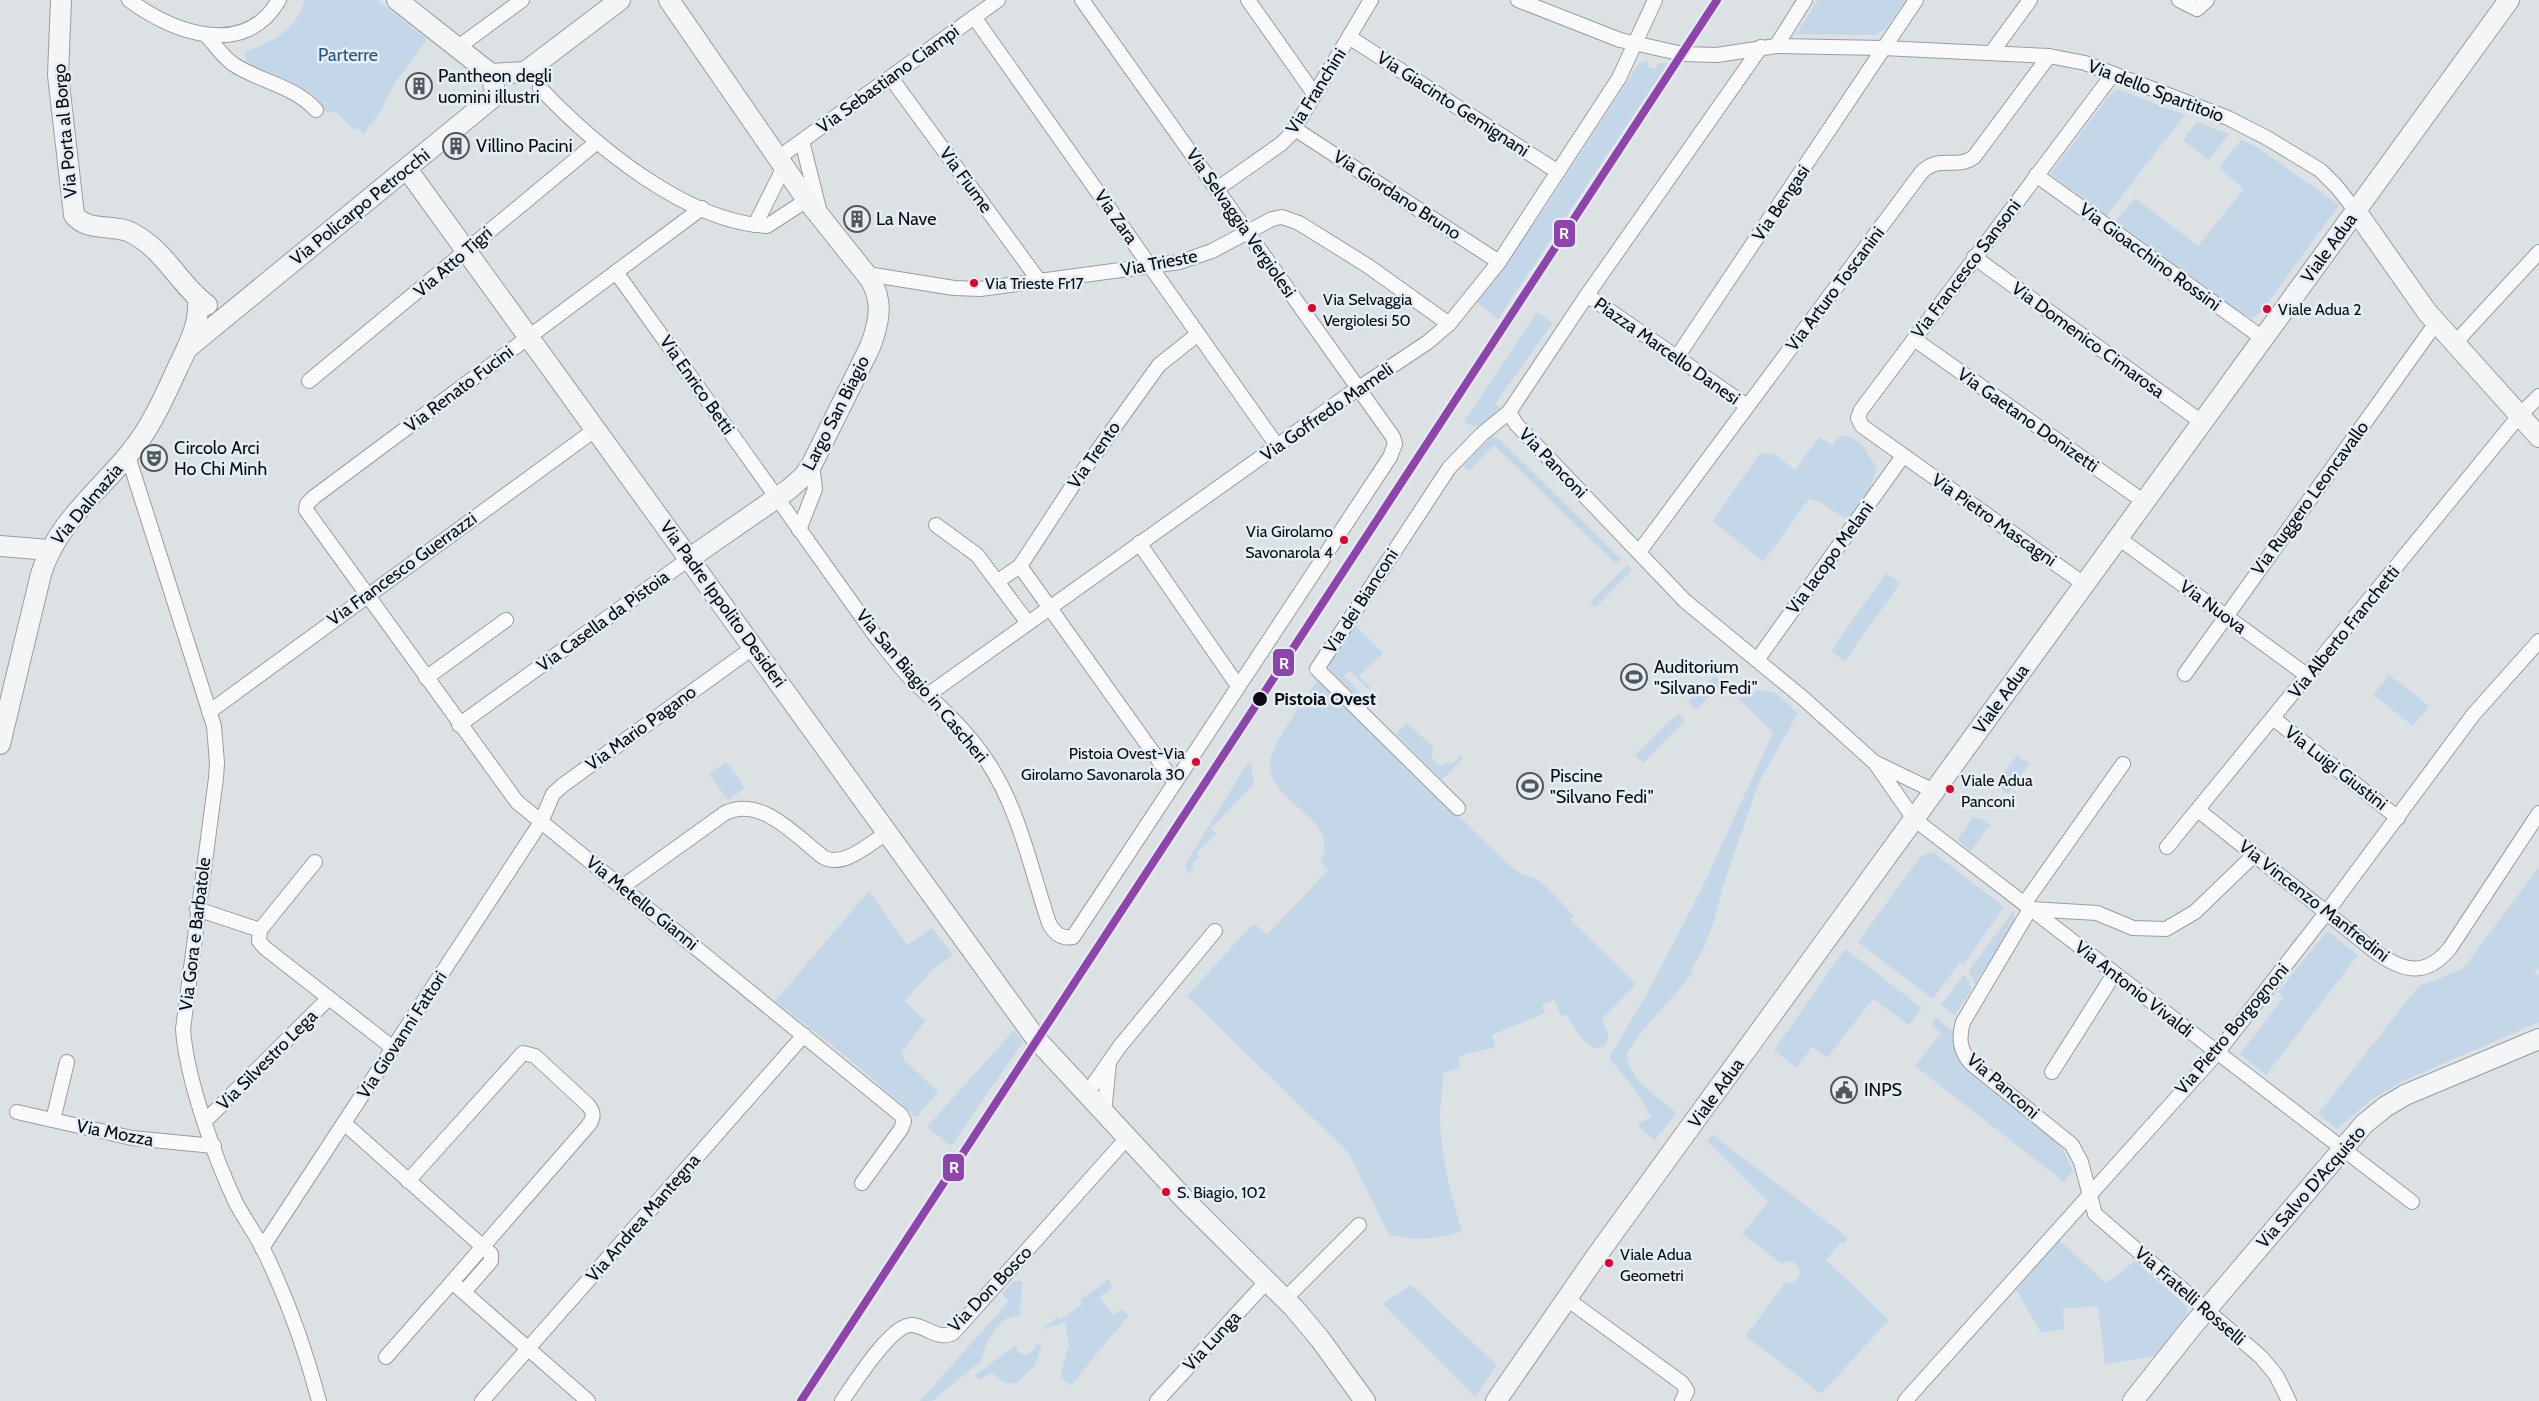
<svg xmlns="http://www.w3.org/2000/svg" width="2539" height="1401" viewBox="0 0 2539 1401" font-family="Cabin,sans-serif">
	<rect width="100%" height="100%" fill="#dce1e4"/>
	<g fill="#c4d7e9">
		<path d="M 305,0 L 377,0 L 427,39 L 395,83 L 380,112 L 363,134 L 358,127 L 353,130 L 338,113 L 326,112 L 310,97 L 247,67 L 245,52 C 273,41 296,31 305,0 Z"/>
		<polygon points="1818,0 1906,0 1886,28 1875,35 1796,34"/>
		<polygon points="1649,61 1648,67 1656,69 1658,63 1668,63 1498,319 1477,302 1549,202 1639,63"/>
		<polygon points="2117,89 2185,115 2106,216 2050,174 2109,96"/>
		<polygon points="2197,122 2229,134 2208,160 2183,140"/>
		<polygon points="2241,140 2257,147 2339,205 2261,312 2253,318 2244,315 2115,222 2135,198 2198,246 2244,189 2219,168"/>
		<path d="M 1537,312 L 1553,323 L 1495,404 L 1500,408 C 1487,420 1482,433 1464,422 Z"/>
		<polygon points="1847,435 1861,443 1877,468 1869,492 1849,521 1820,502 1809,499 1763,562 1713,521 1760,453 1774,454 1795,470 1819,437 1832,445 1838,437"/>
		<polygon points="1491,437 1497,437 1621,559 1616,564 1494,445 1469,471 1463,466"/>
		<polygon points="1627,565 1632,570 1595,608 1590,603"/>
		<polygon points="1886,573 1900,583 1845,661 1831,651"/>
		<polygon points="1354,625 1383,653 1359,676 1371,688 1369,690 1350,671 1344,676 1360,692 1357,696 1331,671 1329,665"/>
		<polygon points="2389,675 2429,706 2413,726 2373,695"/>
		<polygon points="1715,676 1722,684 1696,710 1688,702"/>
		<path d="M 1319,680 L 1510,866 C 1522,876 1526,874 1536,879 C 1548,886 1564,906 1574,916 L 1571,920 L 1636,984 L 1602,1019 C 1603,1025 1609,1031 1608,1037 C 1608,1041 1607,1043 1604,1046 C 1588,1057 1573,1024 1566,1014 L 1561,1016 L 1554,1000 L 1542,1005 L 1545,1013 L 1492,1035 L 1495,1047 L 1459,1056 L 1460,1068 L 1443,1072 C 1444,1087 1440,1101 1440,1117 C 1441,1156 1450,1194 1462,1231 C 1436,1239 1415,1241 1389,1235 L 1349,1153 L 1187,996 L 1252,925 L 1256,925 L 1267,935 L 1328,870 L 1320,862 C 1344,818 1267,805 1270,762 C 1272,743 1303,703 1314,685 Z"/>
		<path d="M 1758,690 L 1774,692 L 1798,713 L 1759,782 L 1722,889 L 1713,924 L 1703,949 L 1691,970 L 1693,972 C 1673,1000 1644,1023 1627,1054 C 1632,1088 1655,1091 1676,1113 L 1655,1140 L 1637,1125 L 1651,1116 L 1632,1086 L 1609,1058 L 1649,990 L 1701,890 L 1773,733 L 1738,698 Z"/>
		<polygon points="1678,713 1685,720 1643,763 1635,755"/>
		<polygon points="1407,723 1434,748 1431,756 1436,764 1442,765 1448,762 1451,765 1460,756 1463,758 1442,780 1396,734"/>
		<polygon points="2017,755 2029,764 2008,794 1996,785"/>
		<polygon points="726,762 745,788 728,800 709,774"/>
		<polygon points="1251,763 1254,784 1211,828 1216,834 1196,853 1199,857 1192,864 1194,867 1188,874 1185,865 1247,764"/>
		<polygon points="1973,817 1984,820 1992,826 1991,828 1988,827 1971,851 1957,840"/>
		<polygon points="1933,852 2004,907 1964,964 1959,963 1933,999 1858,942 1921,856"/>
		<polygon points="2539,867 2539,968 2534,974 2539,975 2539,1022 2405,1080 2372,1099 2337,1129 2318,1114 2419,986 2463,969"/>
		<polygon points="869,891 907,945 932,928 953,955 933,969 905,1001 925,1021 902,1052 904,1060 938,1092 916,1117 848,1058 775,1001"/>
		<polygon points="2013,911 2015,922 1975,984 1969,970"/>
		<polygon points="2327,931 2358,955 2266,1075 2240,1054 2284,997 2278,992"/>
		<polygon points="1845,949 1922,1008 1909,1025 1873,999 1827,1058 1812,1047 1797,1068 1774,1050"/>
		<polygon points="1965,974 1972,989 1955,1015 1941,1004"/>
		<polygon points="1936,1018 1953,1031 1955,1049 1965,1067 2052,1139 2063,1149 2073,1171 2064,1182 1915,1066 1941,1033 1931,1024"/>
		<polygon points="1014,1030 1023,1042 951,1146 927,1127"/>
		<polygon points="1713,1135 1848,1238 1843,1244 1841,1242 1826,1260 1889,1320 1821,1394 1746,1336 1785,1283 1795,1283 1801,1272 1795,1263 1789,1261 1782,1264 1742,1234 1768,1202 1707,1141"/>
		<polygon points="2059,1240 2106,1283 2135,1261 2187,1307 2187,1316 2155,1356 2105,1364 2098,1306 2063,1309 2064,1329 2041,1333 2016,1289"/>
		<polygon points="1109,1279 1112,1288 1099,1297 1113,1315 1122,1309 1129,1315 1071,1385 1060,1377 1069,1345 1065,1322 1040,1330 1058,1317 1060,1320 1082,1305 1080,1300"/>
		<polygon points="1014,1281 1022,1281 1020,1315 1007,1318 997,1327 987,1343 981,1361 932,1401 920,1401 1009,1301 1002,1294"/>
		<polygon points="1411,1285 1497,1365 1475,1397 1383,1304"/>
		<polygon points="1042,1344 1034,1367 1017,1383 1005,1383 992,1373 978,1380 975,1375 1016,1345 1018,1352 1027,1355 1033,1351 1036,1345"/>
	</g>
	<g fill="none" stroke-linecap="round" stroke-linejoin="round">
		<defs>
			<g id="street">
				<path d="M 129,0 C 173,32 244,60 279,0"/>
				<polyline points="1248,0 1315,95"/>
				<polyline points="1518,0 1620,40 1683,54 1717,55 1776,46 1883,48 2049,56 2085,63 2228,118 2267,138 2320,170 2336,186 2356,211"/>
				<polyline points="2179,0 2197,9 2207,0"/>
				<polyline points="974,17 1278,447"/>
				<path d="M 207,36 C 215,45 222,56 233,64 C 260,82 293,85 316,110"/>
				<polyline points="1349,37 1558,172"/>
				<polyline points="1776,46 1805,0"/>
				<polyline points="457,48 522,0"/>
				<polyline points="1992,52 2030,0"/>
				<polyline points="891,78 1040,282"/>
				<path d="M 540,88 C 594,145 686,222 767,226 L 807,200"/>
				<polyline points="1295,129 1499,262"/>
				<polyline points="802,141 819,209"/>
				<polyline points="778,158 998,0"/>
				<polyline points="2036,175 2264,339"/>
				<polyline points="1217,189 1281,144 1291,134 1371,0"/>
				<polyline points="702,208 314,497 307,504 306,510 517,802 901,1115 904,1121 901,1129 862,1183"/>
				<polyline points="755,225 784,167"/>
				<polyline points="1974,257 2203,423"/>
				<path d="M 616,272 L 874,634 C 886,649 898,665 912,680 C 939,706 966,729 987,761 C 1020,811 1030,867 1049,923 C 1054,933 1061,939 1073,937 L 1390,457 L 1395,444 L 1393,437 L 1082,0"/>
				<polyline points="867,274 954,288 980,289 1180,262 1212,251 1272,219 1282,217 1299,223 1368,266 1449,324"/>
				<polyline points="1587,295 1747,406"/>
				<polyline points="1914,339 2143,501"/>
				<polyline points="2454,344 2539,252"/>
				<polyline points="1677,357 1916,0"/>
				<polyline points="309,381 597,142"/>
				<polyline points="1509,412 1516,424 1685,601 1803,698 1875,763 1914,819 2412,1202"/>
				<path d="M 128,456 L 214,726 L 217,763 L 216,778 L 183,1029 C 186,1077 215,1159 236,1203 C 244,1218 254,1232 262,1247 C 286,1295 305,1348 319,1401"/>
				<polyline points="936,525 977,555 1028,623"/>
				<polyline points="799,530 815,489 812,464"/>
				<polyline points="2117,537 2308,676"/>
				<polyline points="1139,543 1238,686"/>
				<path d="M 1639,552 L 1921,173 C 1938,154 1957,170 1974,157 L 2049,56"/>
				<polyline points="1020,566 1174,782"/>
				<polyline points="998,581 1020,566 1075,482 1159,365 1198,334"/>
				<polyline points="2084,584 1862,426 1858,418 1861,410 2113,74"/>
				<polyline points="1757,660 1903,456"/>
				<polyline points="2185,674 2436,323"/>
				<polyline points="426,678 506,620"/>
				<polyline points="929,694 1344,398 1428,342 1449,324 1499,262 1619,78 1655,0"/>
				<polyline points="209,712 596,429"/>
				<polyline points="2273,718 2398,818"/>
				<polyline points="459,725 690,558"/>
				<polyline points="1876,763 1934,791"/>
				<polyline points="1458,808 1317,669 1449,468 1482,434 1509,412 1587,295 1761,47"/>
				<path d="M 2198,810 L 2377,953 C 2406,973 2427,976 2450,948 L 2539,813"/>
				<polyline points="2167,847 2519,416 2539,396"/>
				<path d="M 622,887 L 725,813 C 761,795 797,837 823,857 C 843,869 870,843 887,833"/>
				<polyline points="2024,904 2123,764"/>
				<polyline points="197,909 260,930 259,941 265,948 393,1048"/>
				<path d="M 2030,909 L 1963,1022 C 1958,1039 1960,1052 1972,1064 L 2072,1145 L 2081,1162 L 2095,1214 L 2261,1357 L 2276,1375 L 2289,1401"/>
				<polyline points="2030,909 2097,913 2133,928 2166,929 2195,912 2254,855"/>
				<polyline points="260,930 315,862"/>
				<polyline points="2052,1072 2114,974"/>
				<polyline points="1086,1095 1120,1046 1215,931"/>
				<polyline points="17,1112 132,1138 214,1146"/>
				<polyline points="1104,1114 1109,1062"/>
				<polyline points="53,1120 67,1062"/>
				<polyline points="205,1121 329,998"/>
				<polyline points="344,1123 491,1254 491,1261 464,1292"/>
				<path d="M 408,1181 L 523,1053 L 535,1056 L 588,1105 C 595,1113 594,1119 587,1127 L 452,1282"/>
				<polyline points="262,1248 541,822 553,794 563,785 754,647"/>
				<polyline points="1285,1299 1359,1225"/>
				<polyline points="1567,1299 1682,1383 1687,1391 1682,1401"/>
				<polyline points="386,1357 452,1282 588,1401"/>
				<polyline points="482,1401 804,1035"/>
				<path d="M 842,1401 C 854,1384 891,1324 912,1325 C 927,1326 938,1341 953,1333 L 1127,1138"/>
				<polyline points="1157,1401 1267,1281"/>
				<polyline points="1905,1401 2217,1053 2326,913 2473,715 2539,641"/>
			</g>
			<g id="secondary">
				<path d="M 61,0 L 58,75 L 74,215 C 87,232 113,224 130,232 C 166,250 178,284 207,305"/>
				<polyline points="397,0 491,74"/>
				<path d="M 669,0 L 807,200 L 870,279 C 884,302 879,323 870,347 L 812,464 L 804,476 L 788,490 L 690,558"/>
				<polyline points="491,74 525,72 620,0"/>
				<polyline points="407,169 1037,1040 1188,1203 1294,1308 1320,1339 1365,1401"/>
				<polyline points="2356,211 2427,312 2539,437"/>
				<polyline points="190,346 491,99 495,91 491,74"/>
				<polyline points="0,546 49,550"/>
				<path d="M 0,744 L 41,574 C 56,524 97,493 129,454 C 151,428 164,397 178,367 C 189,344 200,324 198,298"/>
				<polyline points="1496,1401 1595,1258 2509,0"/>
				<polyline points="2133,1401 2190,1329 2364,1124 2385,1107 2405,1095 2539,1039"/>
			</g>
		</defs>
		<use href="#street" stroke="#999da0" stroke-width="16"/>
		<use href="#secondary" stroke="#999da0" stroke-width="22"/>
		<use href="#street" stroke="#fafafb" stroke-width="14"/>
		<use href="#secondary" stroke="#f3f5f7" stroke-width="20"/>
		<defs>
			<polyline id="rail-1" points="801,1401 1717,0"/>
		</defs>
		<use href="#rail-1" stroke="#e6eef5" stroke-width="12"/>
		<use href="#rail-1" stroke="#8e44ad" stroke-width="8"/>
	</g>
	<defs>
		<symbol id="building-ring" viewBox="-11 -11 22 22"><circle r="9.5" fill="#e6eef5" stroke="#54575a" stroke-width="1.5"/><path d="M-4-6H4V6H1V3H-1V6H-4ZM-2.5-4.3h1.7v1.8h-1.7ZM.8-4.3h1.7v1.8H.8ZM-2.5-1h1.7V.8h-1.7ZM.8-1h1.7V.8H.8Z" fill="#54575a"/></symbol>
		<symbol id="theatre-ring" viewBox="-11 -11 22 22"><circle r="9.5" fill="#e6eef5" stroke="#54575a" stroke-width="1.5"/><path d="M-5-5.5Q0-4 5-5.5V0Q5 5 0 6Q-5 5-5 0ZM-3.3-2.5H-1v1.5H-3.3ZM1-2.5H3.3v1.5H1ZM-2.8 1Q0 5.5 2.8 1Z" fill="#54575a"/></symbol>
		<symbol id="stadium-ring" viewBox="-11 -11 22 22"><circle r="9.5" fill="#e6eef5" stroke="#54575a" stroke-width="1.5"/><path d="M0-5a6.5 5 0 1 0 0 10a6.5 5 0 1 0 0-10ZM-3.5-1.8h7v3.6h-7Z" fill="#54575a"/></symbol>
		<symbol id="civic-ring" viewBox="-11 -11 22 22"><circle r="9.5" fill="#e6eef5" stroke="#54575a" stroke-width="1.5"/><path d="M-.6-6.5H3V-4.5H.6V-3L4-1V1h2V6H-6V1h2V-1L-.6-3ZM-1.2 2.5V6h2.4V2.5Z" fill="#54575a"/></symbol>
	</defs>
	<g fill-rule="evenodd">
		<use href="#building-ring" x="404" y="71" width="30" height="30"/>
		<use href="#building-ring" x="441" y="131" width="30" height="30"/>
		<use href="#building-ring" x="842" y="204" width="30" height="30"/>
		<use href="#theatre-ring" x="139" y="443" width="30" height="30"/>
		<use href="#stadium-ring" x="1619" y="662" width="30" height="30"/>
		<use href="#stadium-ring" x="1515" y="771" width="30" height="30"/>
		<use href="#civic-ring" x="1829" y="1075" width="30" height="30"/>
	</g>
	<g fill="#e4002b" stroke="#e6eef5" stroke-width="2">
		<circle cx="974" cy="283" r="5"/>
		<circle cx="1312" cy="308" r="5"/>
		<circle cx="2267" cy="309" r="5"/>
		<circle cx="1344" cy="540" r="5"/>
		<circle cx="1196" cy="762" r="5"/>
		<circle cx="1950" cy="789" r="5"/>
		<circle cx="1166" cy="1192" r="5"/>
		<circle cx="1609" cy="1263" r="5"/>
	</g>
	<circle fill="#0a0c0f" stroke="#e6eef5" stroke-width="2" cx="1260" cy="699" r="8"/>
	<g text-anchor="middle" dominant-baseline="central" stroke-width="5" stroke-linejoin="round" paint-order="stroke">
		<g font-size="16" fill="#0a0c0f" stroke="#e6eef5" text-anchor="start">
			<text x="985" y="283">Via Trieste Fr17</text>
			<text x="1323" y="299">Via Selvaggia<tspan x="1323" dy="21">Vergiolesi 50</tspan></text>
			<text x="2278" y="309">Viale Adua 2</text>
			<text x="1333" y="531" text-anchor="end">Via Girolamo<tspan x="1333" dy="21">Savonarola 4</tspan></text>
			<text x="1185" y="753" text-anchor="end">Pistoia Ovest-Via<tspan x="1185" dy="21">Girolamo Savonarola 30</tspan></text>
			<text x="1961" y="780">Viale Adua<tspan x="1961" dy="21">Panconi</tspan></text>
			<text x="1177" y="1192">S. Biagio, 102</text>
			<text x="1620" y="1254">Viale Adua<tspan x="1620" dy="21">Geometri</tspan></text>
		</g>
		<g font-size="18" fill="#265882" stroke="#e6eef5">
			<text x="348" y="55">Parterre</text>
		</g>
		<g font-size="18" fill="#0a0c0f" stroke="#e6eef5" text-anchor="start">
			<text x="438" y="76">Pantheon degli<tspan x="438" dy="21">uomini illustri</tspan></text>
			<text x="476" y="146">Villino Pacini</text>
			<text x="876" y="219">La Nave</text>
			<text x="174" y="448">Circolo Arci<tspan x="174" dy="21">Ho Chi Minh</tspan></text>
			<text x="1654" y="667">Auditorium<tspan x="1654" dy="21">"Silvano Fedi"</tspan></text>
			<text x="1550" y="776">Piscine<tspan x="1550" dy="21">"Silvano Fedi"</tspan></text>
			<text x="1864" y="1090">INPS</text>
		</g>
		<g font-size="18" fill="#0a0c0f" stroke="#e6eef5">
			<text transform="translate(888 79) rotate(-36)">Via Sebastiano Ciampi</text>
			<text transform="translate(1316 91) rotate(-58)">Via Franchini</text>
			<text transform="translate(2156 91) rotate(21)">Via dello Spartitoio</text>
			<text transform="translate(1453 104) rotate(33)">Via Giacinto Gemignani</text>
			<text transform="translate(65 131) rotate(-95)">Via Porta al Borgo</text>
			<text transform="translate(966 180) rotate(54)">Via Fiume</text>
			<text transform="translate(1397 195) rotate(33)">Via Giordano Bruno</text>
			<text transform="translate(1781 203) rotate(-56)">Via Bengasi</text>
			<text transform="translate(360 207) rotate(-39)">Via Policarpo Petrocchi</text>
			<text transform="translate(1116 217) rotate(55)">Via Zara</text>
			<text transform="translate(1241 223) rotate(55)">Via Selvaggia Vergiolesi</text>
			<text transform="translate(2329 248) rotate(-54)">Viale Adua</text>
			<text transform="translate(2150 257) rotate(36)">Via Gioacchino Rossini</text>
			<text transform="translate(453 262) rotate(-41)">Via Atto Tigri</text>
			<text transform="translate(1159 263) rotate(-11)">Via Trieste</text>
			<text transform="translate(1966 269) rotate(-53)">Via Francesco Sansoni</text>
			<text transform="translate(1835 289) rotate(-53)">Via Arturo Toscanini</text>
			<text transform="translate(2088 340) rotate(36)">Via Domenico Cimarosa</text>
			<text transform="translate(1667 351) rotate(35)">Piazza Marcello Danesi</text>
			<text transform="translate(697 385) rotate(55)">Via Enrico Betti</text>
			<text transform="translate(459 389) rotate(-37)">Via Renato Fucini</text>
			<text transform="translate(1327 412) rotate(-35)">Via Goffredo Mameli</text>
			<text transform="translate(836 413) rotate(-63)">Largo San Biagio</text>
			<text transform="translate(2028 420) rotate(35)">Via Gaetano Donizetti</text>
			<text transform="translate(1094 455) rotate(-55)">Via Trento</text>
			<text transform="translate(1553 463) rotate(46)">Via Panconi</text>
			<text transform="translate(2310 498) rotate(-54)">Via Ruggero Leoncavallo</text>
			<text transform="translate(87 504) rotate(-50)">Via Dalmazia</text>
			<text transform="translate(1994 520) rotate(35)">Via Pietro Mascagni</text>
			<text transform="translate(1830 558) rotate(-54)">Via Iacopo Melani</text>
			<text transform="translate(402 569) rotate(-36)">Via Francesco Guerrazzi</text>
			<text transform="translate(1361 601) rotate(-57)">Via dei Bianconi</text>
			<text transform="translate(723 604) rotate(54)">Via Padre Ippolito Desideri</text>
			<text transform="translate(2213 607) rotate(36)">Via Nuova</text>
			<text transform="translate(603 621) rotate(-36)">Via Casella da Pistoia</text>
			<text transform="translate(2344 632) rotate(-51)">Via Alberto Franchetti</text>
			<text transform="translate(922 686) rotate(50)">Via San Biagio in Cascheri</text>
			<text transform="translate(2001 699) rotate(-54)">Viale Adua</text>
			<text transform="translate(641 728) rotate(-36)">Via Mario Pagano</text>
			<text transform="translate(2336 768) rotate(38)">Via Luigi Giustini</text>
			<text transform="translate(2314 901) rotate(38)">Via Vincenzo Manfredini</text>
			<text transform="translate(642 903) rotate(39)">Via Metello Gianni</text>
			<text transform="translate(195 934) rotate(-83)">Via Gora e Barbatole</text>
			<text transform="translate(2134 989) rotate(38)">Via Antonio Vivaldi</text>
			<text transform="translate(2232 1029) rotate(-50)">Via Pietro Borgognoni</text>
			<text transform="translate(402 1035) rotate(-57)">Via Giovanni Fattori</text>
			<text transform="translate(267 1060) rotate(-45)">Via Silvestro Lega</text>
			<text transform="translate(2003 1086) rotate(41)">Via Panconi</text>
			<text transform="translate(1716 1093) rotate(-54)">Viale Adua</text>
			<text transform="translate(115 1133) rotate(11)">Via Mozza</text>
			<text transform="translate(2311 1187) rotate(-49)">Via Salvo D'Acquisto</text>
			<text transform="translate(643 1218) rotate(-49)">Via Andrea Mantegna</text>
			<text transform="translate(990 1289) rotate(-46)">Via Don Bosco</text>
			<text transform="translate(2190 1296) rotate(41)">Via Fratelli Rosselli</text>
			<text transform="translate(1212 1341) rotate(-47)">Via Lunga</text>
		</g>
		<g font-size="18" font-weight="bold" fill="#0a0c0f" stroke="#e6eef5" text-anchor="start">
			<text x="1274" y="699">Pistoia Ovest</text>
		</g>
	</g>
	<g stroke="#e6eef5" stroke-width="2">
		<rect x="1553" y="219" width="23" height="29" rx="6" fill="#8e44ad"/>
		<rect x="1272" y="648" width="23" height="29" rx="6" fill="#8e44ad"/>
		<rect x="942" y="1153" width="23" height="29" rx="6" fill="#8e44ad"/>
	</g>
	<g font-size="16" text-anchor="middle" font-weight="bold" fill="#fff">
		<text x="1564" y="239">R</text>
		<text x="1284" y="669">R</text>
		<text x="954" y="1173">R</text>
	</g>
</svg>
